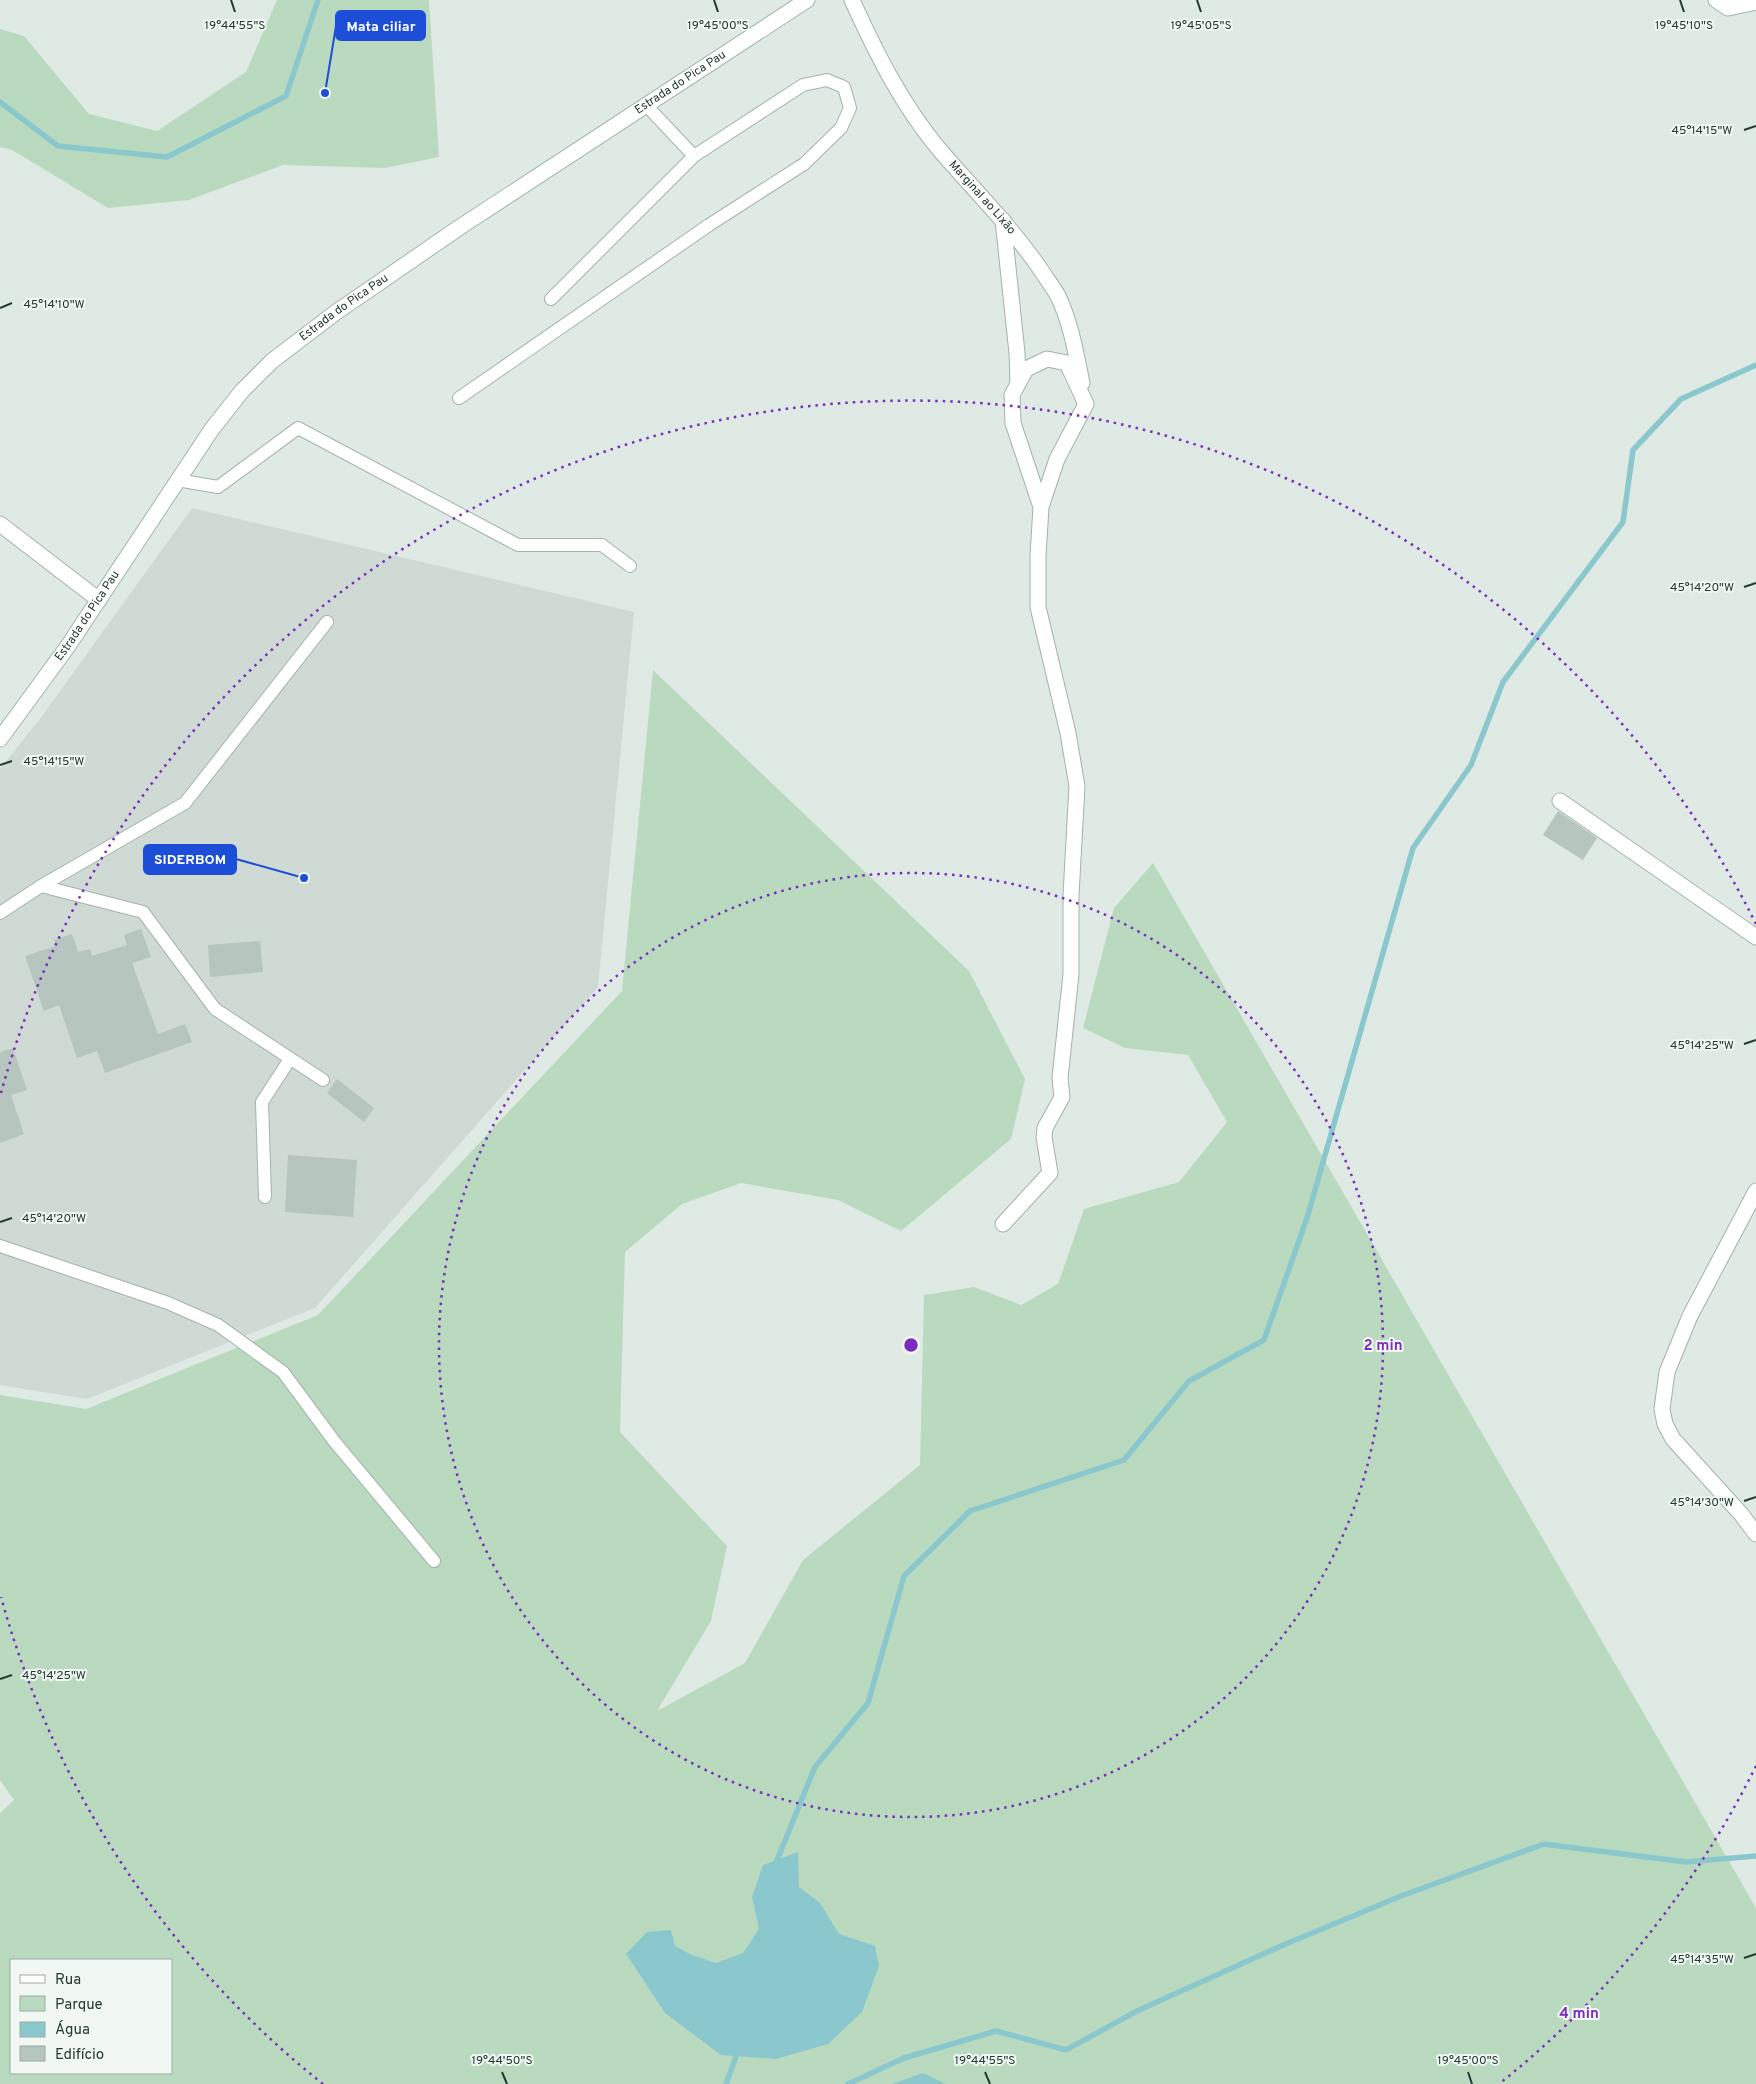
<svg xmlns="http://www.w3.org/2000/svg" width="1756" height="2084" viewBox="0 0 1756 2084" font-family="Overpass,sans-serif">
	<rect width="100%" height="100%" fill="#e0eae5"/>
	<polygon fill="#cfdad4" points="192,508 634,612 598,987 315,1308 87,1399 0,1385 0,769 42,716"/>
	<g fill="#badac0" fill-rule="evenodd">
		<polygon points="277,0 429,0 439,157 385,168 283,165 189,200 108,208 12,150 0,147 0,29 24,36 89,114 157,131 246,72"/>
		<path d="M 653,670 L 969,971 L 1025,1079 L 1011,1139 L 901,1231 L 838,1200 L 741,1183 L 682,1204 L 625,1252 L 620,1432 L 727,1546 L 711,1621 L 657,1711 L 745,1663 L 803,1560 L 920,1465 L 924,1295 L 974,1287 L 1021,1305 L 1058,1284 L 1084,1209 L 1179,1182 L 1227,1122 L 1188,1055 L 1125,1048 L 1083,1028 L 1114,908 L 1153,863 L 1756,1908 L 1756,2084 L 0,2084 L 0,1813 L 14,1800 L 0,1780 L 0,1395 L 86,1409 L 318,1315 L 622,991 ZM 11,1960 L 171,1960 L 171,2073 L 11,2073 Z"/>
	</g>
	<g fill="#8bc8cd">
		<polygon points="798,1852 799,1887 820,1903 839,1934 875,1946 879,1966 862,2012 828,2044 776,2059 721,2055 665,2013 626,1954 647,1932 671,1930 675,1946 692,1955 716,1963 743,1953 759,1929 752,1897 763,1865"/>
		<polygon points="923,2073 946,2084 892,2084"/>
	</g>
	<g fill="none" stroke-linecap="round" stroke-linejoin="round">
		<g stroke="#8bc8cd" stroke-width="5.5">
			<polyline points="0,102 58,146 167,157 286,96 318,0"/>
			<polyline points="775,1865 815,1767 868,1703 904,1576 970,1511 1124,1460 1189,1381 1264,1340 1307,1218 1413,848 1471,765 1503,682 1623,522 1633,450 1681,399 1756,365"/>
			<polyline points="726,2084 738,2051"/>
			<polyline points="848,2084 904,2058 996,2031 1066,2050 1137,2011 1281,1946 1401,1896 1544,1844 1686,1862 1756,1856"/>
		</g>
	</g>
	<g fill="#b6c5be">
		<polygon points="1558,811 1597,838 1583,860 1543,835"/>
		<polygon points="141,929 151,957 132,963 158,1034 185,1024 192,1042 105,1073 97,1051 77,1058 59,1005 44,1011 25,956 56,946 54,940 72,934 78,952 90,949 92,956 127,945 124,935"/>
		<polygon points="260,941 263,972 210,977 208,945"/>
		<polygon points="13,1048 27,1090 11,1095 24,1134 0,1143 0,1052"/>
		<polygon points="337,1079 374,1108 364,1122 327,1093"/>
		<polygon points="288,1155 357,1160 353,1217 285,1212"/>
	</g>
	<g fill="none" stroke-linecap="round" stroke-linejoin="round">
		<defs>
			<g id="lane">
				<polyline points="551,299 694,156"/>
				<polyline points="459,398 709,225 804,164 841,128 850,108 844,87 827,80 803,85 694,156 645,104"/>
				<polyline points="177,480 218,487 298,428 518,545 602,545 630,566"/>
				<polyline points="41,886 143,912 215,1009 323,1080"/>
				<polyline points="0,913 41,886 185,803 327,622"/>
				<polyline points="265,1197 262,1102 290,1059"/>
				<polyline points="0,1246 168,1303 218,1325 283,1372 334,1441 434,1561"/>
			</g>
			<g id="street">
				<path id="s1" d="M 852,0 C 876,53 901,103 938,148 C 973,189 1010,225 1041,270 C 1046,278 1053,287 1058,296 C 1071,323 1076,354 1082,383"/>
				<polyline points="1716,0 1728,8 1756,2"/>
				<polyline points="1003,220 1017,353 1018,383"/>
				<polyline points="0,524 99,600"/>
				<polyline points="1560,801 1756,937"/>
				<polyline points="1756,1191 1690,1316 1667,1372 1662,1409 1665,1424 1673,1439 1741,1514 1756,1534"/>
				<polyline points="1003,1224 1050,1173 1044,1137 1045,1128 1062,1097 1060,1078 1071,974 1071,895 1077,786 1068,733 1038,607 1038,556 1041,507 1057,459 1086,404 1067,363 1047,359 1026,369 1012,395 1013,423 1041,507"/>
			</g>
			<g id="secondary">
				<path id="s2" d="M 0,739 L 68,646 L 212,429 L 242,391 L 272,361 L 335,313 L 460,227 L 807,0"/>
			</g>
		</defs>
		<use href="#lane" stroke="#a3b2ab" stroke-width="14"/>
		<use href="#street" stroke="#a3b2ab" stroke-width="17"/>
		<use href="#secondary" stroke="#a0b5ac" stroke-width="17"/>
		<use href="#lane" stroke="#fff" stroke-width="12"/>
		<use href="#street" stroke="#fff" stroke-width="15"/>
		<use href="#secondary" stroke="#fff" stroke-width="15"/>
	</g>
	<path fill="none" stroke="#223a31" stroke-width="2" d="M 231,0 L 235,12M 714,0 L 718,12M 1197,0 L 1201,12M 1680,0 L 1684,12M 1744,130 L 1756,126M 0,308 L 12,303M 1744,587 L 1756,583M 0,765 L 12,761M 1744,1044 L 1756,1040M 0,1222 L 12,1218M 1744,1501 L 1756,1497M 0,1679 L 12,1675M 1744,1958 L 1756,1954M 502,2072 L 507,2084M 985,2072 L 990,2084M 1468,2072 L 1472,2084"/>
	<g fill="none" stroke="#7b2cbf" stroke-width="2.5" stroke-dasharray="2.5 5">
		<circle cx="911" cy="1345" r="472"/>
		<path d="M1756 1766A944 944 0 0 1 1499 2084M323 2084A944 944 0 0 1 1 1597M1 1093A944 944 0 0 1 1756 924"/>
	</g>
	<g text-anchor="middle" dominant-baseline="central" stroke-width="4" stroke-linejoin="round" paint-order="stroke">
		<g font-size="12" fill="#223a31" stroke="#f1f7f3">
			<text stroke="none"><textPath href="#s2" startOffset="961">Estrada do Pica Pau</textPath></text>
			<text stroke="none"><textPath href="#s1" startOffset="238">Marginal ao Lixão</textPath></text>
			<text stroke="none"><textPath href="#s2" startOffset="556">Estrada do Pica Pau</textPath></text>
			<text stroke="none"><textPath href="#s2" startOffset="151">Estrada do Pica Pau</textPath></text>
		</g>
	</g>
	<g font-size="12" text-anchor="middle" fill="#223a31" stroke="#f1f7f3" stroke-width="4" stroke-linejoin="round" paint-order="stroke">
		<text x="718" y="29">19°45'00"S</text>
		<text x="1684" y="29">19°45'10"S</text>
		<text x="235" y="29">19°44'55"S</text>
		<text x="1201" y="29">19°45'05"S</text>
		<text x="1702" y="134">45°14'15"W</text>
		<text x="54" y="308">45°14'10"W</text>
		<text x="1702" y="591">45°14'20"W</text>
		<text x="54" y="765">45°14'15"W</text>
		<text x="1702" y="1049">45°14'25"W</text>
		<text x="54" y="1222">45°14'20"W</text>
		<text x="1702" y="1506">45°14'30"W</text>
		<text x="54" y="1679">45°14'25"W</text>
		<text x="1702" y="1963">45°14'35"W</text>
		<text x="502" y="2064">19°44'50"S</text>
		<text x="985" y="2064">19°44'55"S</text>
		<text x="1468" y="2064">19°45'00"S</text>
	</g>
	<circle cx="911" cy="1345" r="8" fill="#7b2cbf" stroke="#f1f7f3" stroke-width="2.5"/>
	<g font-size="15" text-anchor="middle" font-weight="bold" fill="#7b2cbf" stroke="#f1f7f3" stroke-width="4" stroke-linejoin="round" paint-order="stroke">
		<text x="1383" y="1350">2 min</text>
		<text x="1579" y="2018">4 min</text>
	</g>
	<path fill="none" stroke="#1d4ed8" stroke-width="2" d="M325 93L336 26M304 878L236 859"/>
	<g fill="#1d4ed8" stroke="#f1f7f3" stroke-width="2">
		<circle cx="325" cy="93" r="5"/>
		<circle cx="304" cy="878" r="5"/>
	</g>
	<g fill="#1d4ed8" stroke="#1d4ed8" stroke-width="2">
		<rect x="336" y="11" width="89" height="29" rx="5"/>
		<rect x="144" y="845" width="92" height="29" rx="5"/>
	</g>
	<g font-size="14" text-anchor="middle" font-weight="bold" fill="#fff">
		<text x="381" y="31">Mata ciliar</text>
		<text x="190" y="864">SIDERBOM</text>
	</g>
	<rect x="10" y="1959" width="162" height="115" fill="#f1f7f3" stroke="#9eaba5"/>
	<rect x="20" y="1975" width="25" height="8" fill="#ffffff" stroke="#9eaba5"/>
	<text x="55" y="1984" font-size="15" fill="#223a31">Rua</text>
	<rect x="20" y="1996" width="25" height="15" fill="#badac0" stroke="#9eaba5"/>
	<text x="55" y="2009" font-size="15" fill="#223a31">Parque</text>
	<rect x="20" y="2022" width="25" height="15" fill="#8bc8cd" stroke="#9eaba5"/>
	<text x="55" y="2034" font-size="15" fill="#223a31">Água</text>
	<rect x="20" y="2046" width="25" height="15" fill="#b6c5be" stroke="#9eaba5"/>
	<text x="55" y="2059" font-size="15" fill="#223a31">Edifício</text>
</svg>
